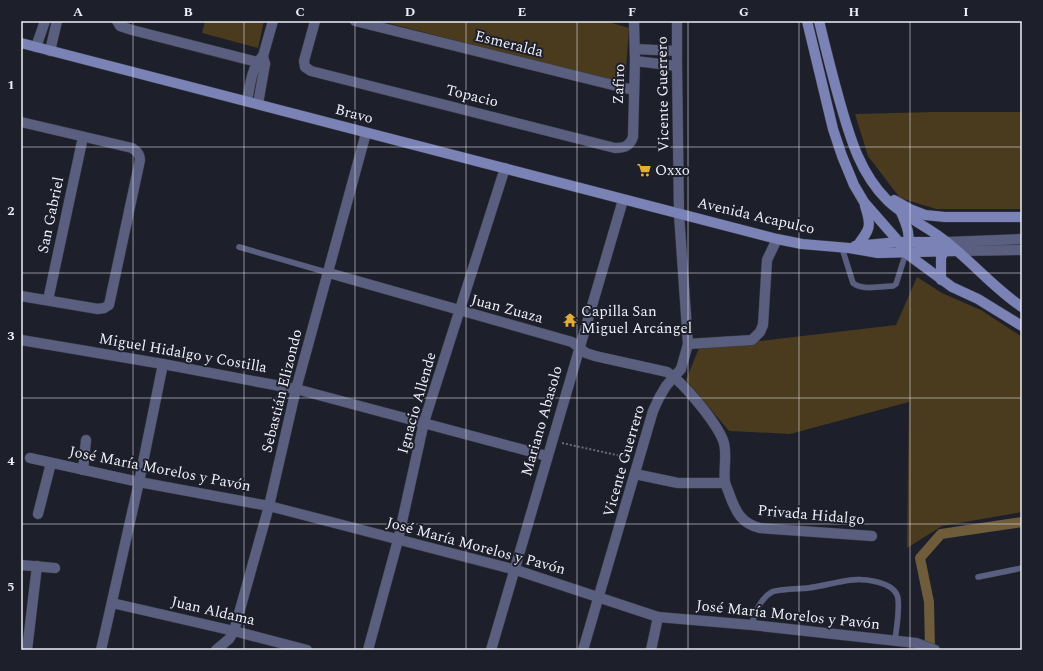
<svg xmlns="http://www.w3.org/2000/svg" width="1043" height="671" viewBox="0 0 1043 671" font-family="Spectral,serif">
	<rect width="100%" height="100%" fill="#1d1f2b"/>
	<g fill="#4a3a1e">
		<polygon points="205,21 264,21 258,48 202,33"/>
		<polygon points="380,21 605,21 629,28 625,82 621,83"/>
		<polygon points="933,112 1022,112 1022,209 936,209 900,198 868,156 855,114"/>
		<polygon points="917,277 942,293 981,310 1022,337 1022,512 942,526 907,548 909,402 790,434 729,431 686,380 699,348 896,325"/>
	</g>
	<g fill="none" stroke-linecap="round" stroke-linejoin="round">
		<polyline stroke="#6f5c3b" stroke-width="10" points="930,650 929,602 920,558 941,534 1022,522"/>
		<defs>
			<g id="service">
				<polyline points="239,247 329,273"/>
				<path d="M 842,248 L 853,283 C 862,291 881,286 893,286 L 896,284 L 904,259"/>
				<polyline points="978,577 1022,568"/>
				<path d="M 752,625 C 754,613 761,598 772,592 C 778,589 800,589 808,588 C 823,586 836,582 851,580 C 864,578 892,582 897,595 C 901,604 896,630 895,641"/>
			</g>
			<g id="minor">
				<polyline points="117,21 120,26 132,30 265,64"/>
				<path d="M 315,21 L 304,61 L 305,67 L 311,71 L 615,148 C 624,148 630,146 633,137 L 635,61 L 634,21"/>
				<polyline points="355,21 633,90"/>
				<polyline points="36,47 45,21"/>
				<polyline points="635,49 677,51"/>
				<polyline points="50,51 57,21"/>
				<polyline points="635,61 677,66"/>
				<path d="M 247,101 C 250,87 251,68 262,57"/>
				<polyline points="258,104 265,64 263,56 273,21"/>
				<path d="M 21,122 L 132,148 C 137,151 140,154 140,160 L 109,305 L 104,308 L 98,309 L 21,296"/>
				<path d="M 329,273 L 572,342 L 586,353 L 595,356 L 667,372 C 684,383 715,421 723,440 C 728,453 723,468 725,482 C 726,487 729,492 730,496 C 736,512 742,524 760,528 L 872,536"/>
				<polyline points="48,300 83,137"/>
				<polyline points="21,340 163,364 296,389 547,456"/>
				<polyline points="688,344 752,340 760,332 763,325 767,260 777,239"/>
				<polyline points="30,458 139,482 269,506 516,570 658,617 752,625 916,643 935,650"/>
				<polyline points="83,470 86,440"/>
				<polyline points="635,474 678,483 725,483"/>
				<polyline points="38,514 51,463"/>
				<polyline points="21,565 55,568"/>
				<polyline points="112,603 234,631 307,650"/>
				<polyline points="27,650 37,566"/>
				<polyline points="101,650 139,482 163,364"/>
				<polyline points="216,650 229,639 234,631 269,506 296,389 366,133"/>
				<polyline points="368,650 398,540 424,422 505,168"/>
				<polyline points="491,650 623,200"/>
				<polyline points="583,650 653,411 659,398 666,386 681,369 688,344 679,214 677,66 677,21"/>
				<polyline points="651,650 658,617"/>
			</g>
			<g id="tertiary">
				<polyline points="948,242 1022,239"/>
				<polyline points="957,251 1022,250"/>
			</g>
			<g id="secondary">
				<polyline points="807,21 833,129 842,156 854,185 864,202 899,242 903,251 952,287 978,299 1022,326"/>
				<path d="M 819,21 C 826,50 833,78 841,106 C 851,141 861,174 887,200 C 905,218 930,227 949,244 C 974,264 995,289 1022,307"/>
				<polyline points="21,43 777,239 802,244 849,248 878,253 957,251"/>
				<polyline points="894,200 912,210 925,215 945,217 1022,217"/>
				<path d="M 901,212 C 906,224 912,236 906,248"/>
				<polyline points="855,246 899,242 947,242"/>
				<path d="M 857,246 C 870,229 872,227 865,206"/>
				<polyline points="941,280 941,258 946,246"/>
			</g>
		</defs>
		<use href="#service" stroke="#3a3c48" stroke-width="6"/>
		<use href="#minor" stroke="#3a3c48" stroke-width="11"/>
		<use href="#tertiary" stroke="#3a3c48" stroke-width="11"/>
		<use href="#secondary" stroke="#3a3c48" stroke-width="11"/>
		<polyline stroke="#6a6c77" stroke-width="2" stroke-dasharray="2 2" stroke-linecap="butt" points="562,443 630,458"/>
		<use href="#service" stroke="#5a5f7f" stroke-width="5.5"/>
		<use href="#minor" stroke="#5a5f7f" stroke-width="10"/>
		<use href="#tertiary" stroke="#5a5f7f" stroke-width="10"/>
		<use href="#secondary" stroke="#7b83b6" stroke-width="10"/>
	</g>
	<path fill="none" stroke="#eeeff8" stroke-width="1" stroke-opacity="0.55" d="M 133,21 L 133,650M 244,21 L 244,650M 355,21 L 355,650M 466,21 L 466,650M 577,21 L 577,650M 688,21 L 688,650M 799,21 L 799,650M 910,21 L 910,650M 21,147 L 1022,147M 21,273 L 1022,273M 21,398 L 1022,398M 21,524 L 1022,524"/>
	<defs>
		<symbol id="supermarket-bare" viewBox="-9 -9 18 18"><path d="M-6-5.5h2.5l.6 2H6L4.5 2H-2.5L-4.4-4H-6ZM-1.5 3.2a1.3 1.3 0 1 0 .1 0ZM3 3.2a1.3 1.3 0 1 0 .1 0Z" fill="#e6ad36" stroke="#1d1f2b" stroke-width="2.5" paint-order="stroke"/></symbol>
		<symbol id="temple-bare" viewBox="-9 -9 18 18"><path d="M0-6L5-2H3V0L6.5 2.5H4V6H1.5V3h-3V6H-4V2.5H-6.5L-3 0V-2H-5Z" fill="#e6ad36" stroke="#1d1f2b" stroke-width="2.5" paint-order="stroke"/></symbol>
	</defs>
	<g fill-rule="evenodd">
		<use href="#supermarket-bare" x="634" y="160" width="20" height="20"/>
		<use href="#temple-bare" x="560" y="310" width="20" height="20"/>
	</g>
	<g text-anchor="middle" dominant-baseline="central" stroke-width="4" stroke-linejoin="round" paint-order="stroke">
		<g font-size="15" fill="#eeeff8" stroke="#1d1f2b">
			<text transform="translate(509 44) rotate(14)">Esmeralda</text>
			<text transform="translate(619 84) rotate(-88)">Zafiro</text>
			<text transform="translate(663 94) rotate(-91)">Vicente Guerrero</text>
			<text transform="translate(472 96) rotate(14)">Topacio</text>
			<text transform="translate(354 114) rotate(15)">Bravo</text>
			<text transform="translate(51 215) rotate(-78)">San Gabriel</text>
			<text transform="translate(756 216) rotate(13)">Avenida Acapulco</text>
			<text transform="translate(507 309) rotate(15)">Juan Zuaza</text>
			<text transform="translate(183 353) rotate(10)">Miguel Hidalgo y Costilla</text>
			<text transform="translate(282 391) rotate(-76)">Sebastián Elizondo</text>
			<text transform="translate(417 403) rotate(-74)">Ignacio Allende</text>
			<text transform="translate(542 421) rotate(-74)">Mariano Abasolo</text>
			<text transform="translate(624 461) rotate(-74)">Vicente Guerrero</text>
			<text transform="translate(160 469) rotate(11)">José María Morelos y Pavón</text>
			<text transform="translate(811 515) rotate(5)">Privada Hidalgo</text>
			<text transform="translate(476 546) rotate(15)">José María Morelos y Pavón</text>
			<text transform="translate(213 611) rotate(13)">Juan Aldama</text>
			<text transform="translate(788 615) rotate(6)">José María Morelos y Pavón</text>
		</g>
		<g font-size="15" fill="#eeeff8" stroke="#1d1f2b" text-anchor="start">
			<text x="655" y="170">Oxxo</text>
			<text x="581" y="311">Capilla San<tspan x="581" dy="17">Miguel Arcángel</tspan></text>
		</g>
	</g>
	<rect width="1043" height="671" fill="none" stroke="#1d1f2b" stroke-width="44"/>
	<rect x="22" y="22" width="999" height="627" fill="none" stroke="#eeeff8" stroke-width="1.5"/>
	<g font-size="13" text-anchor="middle" font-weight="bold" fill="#eeeff8">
		<text x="78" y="16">A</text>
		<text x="188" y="16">B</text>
		<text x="300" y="16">C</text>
		<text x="410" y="16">D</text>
		<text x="522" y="16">E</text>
		<text x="632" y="16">F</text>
		<text x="744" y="16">G</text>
		<text x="854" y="16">H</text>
		<text x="966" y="16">I</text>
		<text x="11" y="89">1</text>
		<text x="11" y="215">2</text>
		<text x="11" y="340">3</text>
		<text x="11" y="465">4</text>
		<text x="11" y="591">5</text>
	</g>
</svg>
